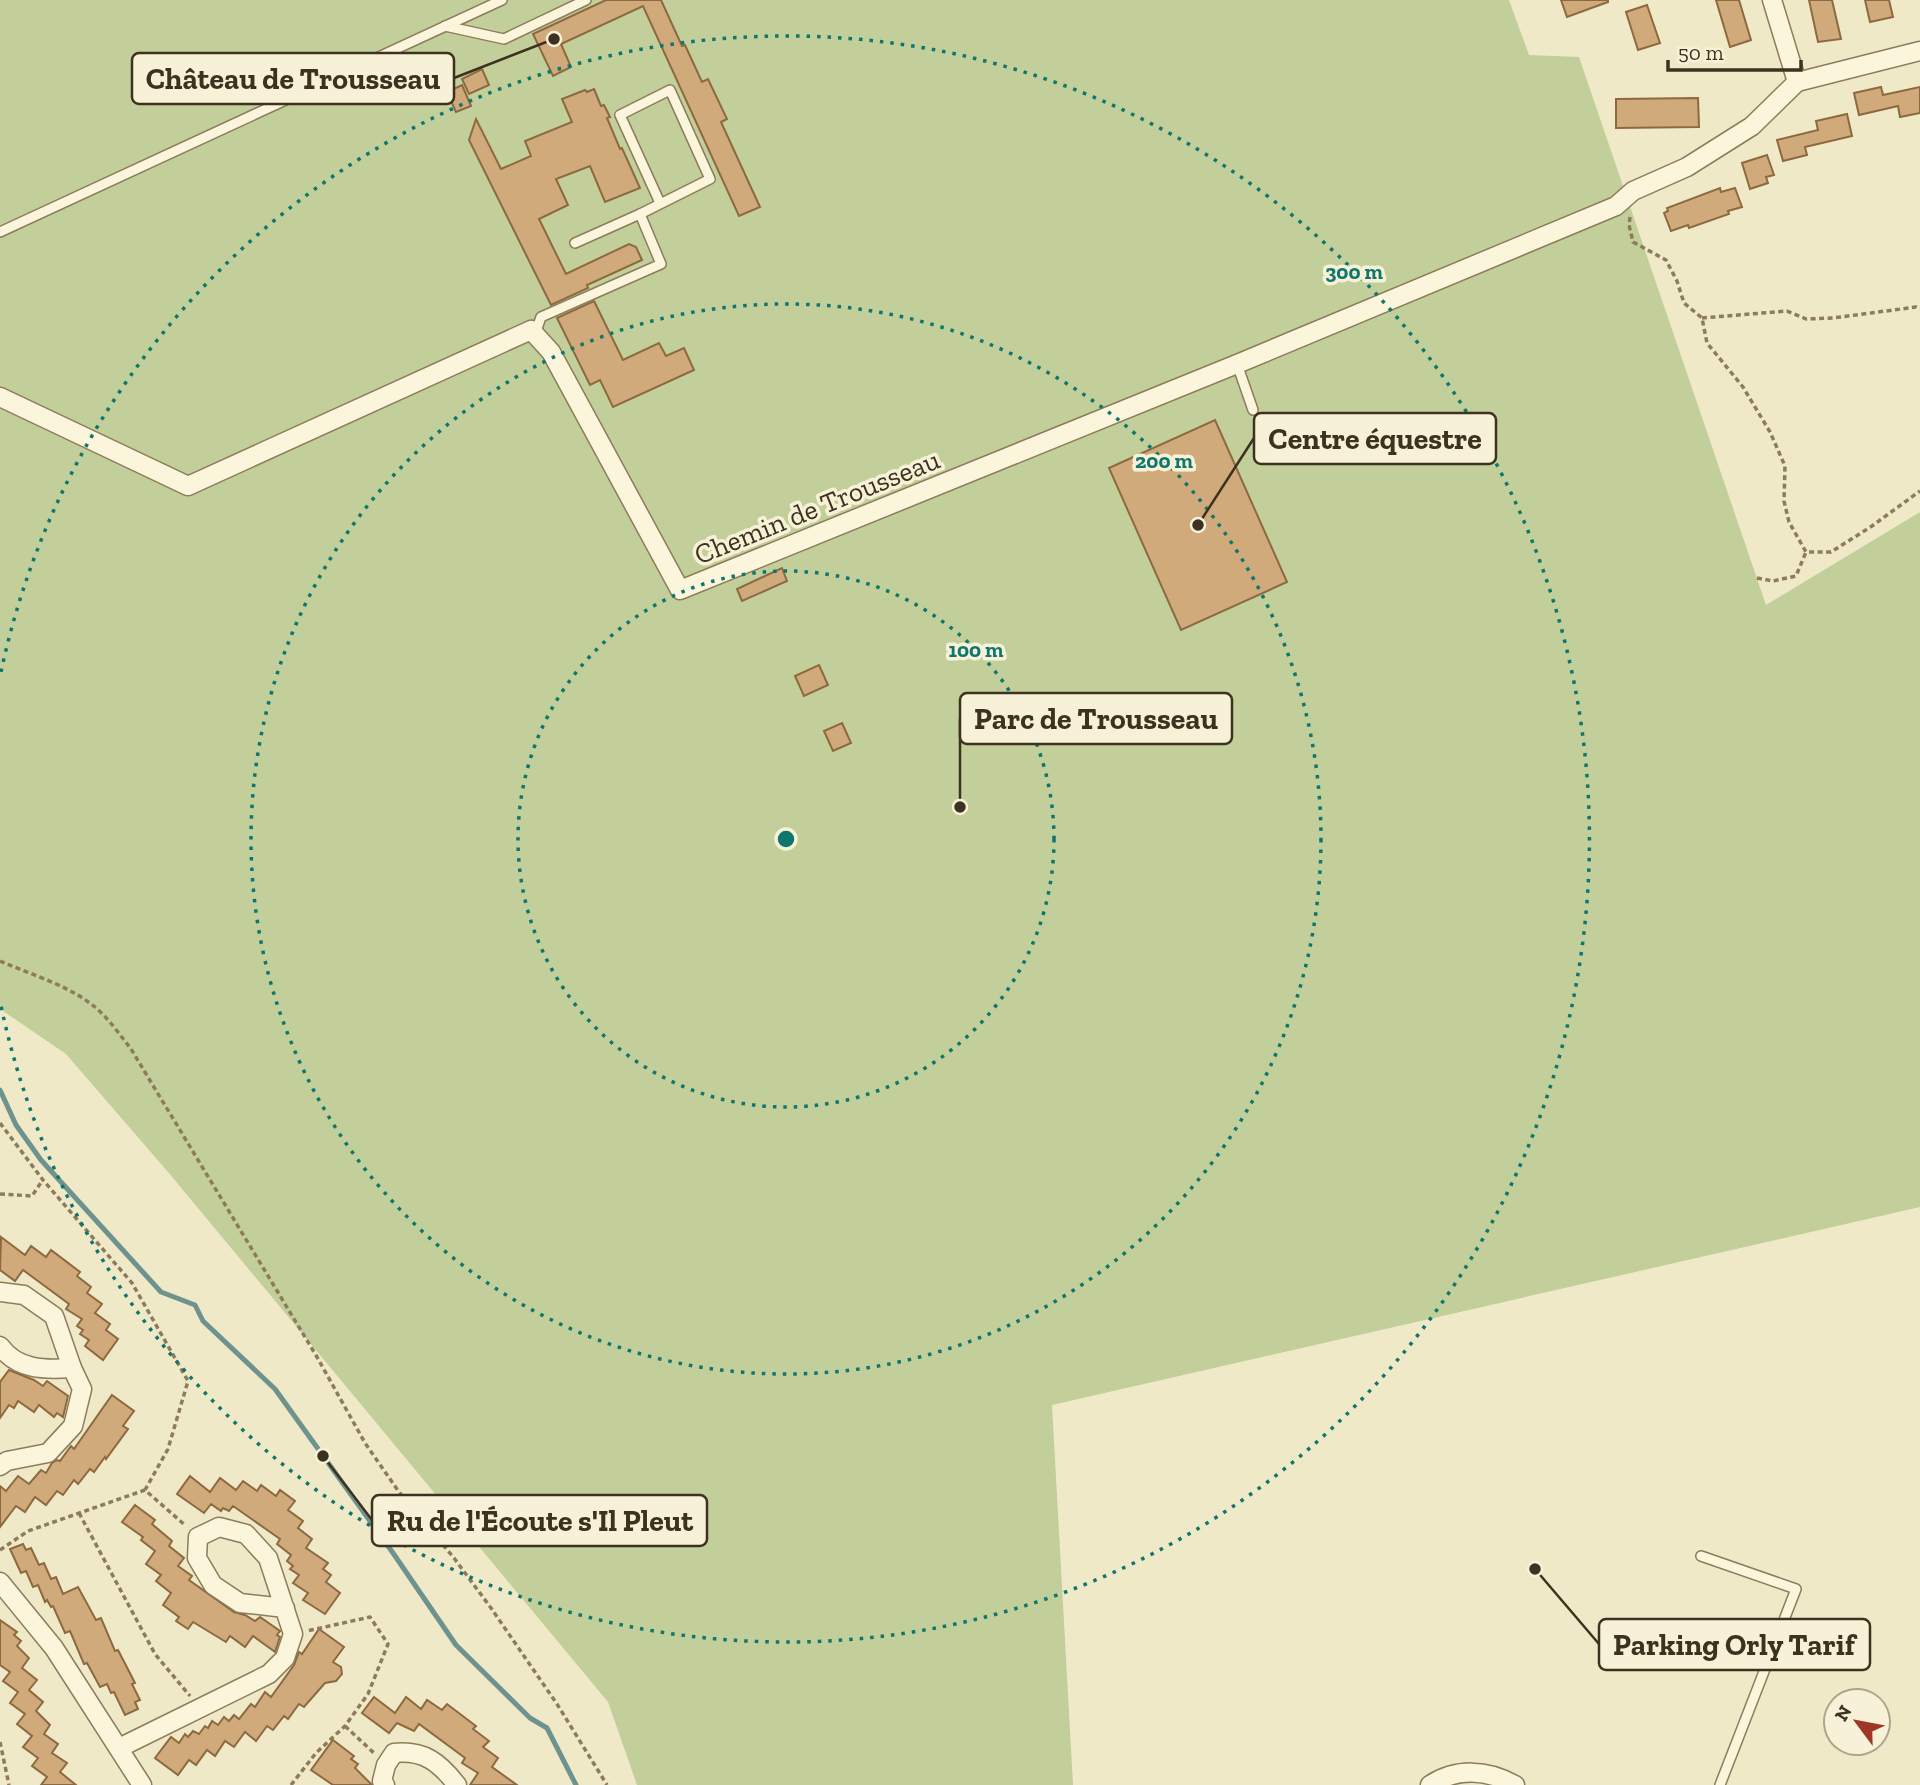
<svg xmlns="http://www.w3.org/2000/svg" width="1920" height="1785" viewBox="0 0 1920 1785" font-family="'Zilla Slab',serif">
	<rect width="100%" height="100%" fill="#f0e9c7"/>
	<polygon fill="#c2cf9a" points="0,0 1509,0 1529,55 1579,57 1766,605 1920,512 1920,1207 1052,1405 1073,1785 637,1785 608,1702 168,1172 66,1054 0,1009"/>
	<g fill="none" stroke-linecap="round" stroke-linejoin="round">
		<polyline stroke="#6e938f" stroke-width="5" points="0,1090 16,1125 41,1160 161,1292 195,1305 203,1321 275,1389 393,1553 456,1645 530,1718 547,1728 576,1785"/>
	</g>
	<g fill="#d0aa7b" stroke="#8d6940" stroke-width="2">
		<polygon points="606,0 661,0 682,46 685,45 702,82 708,79 727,119 721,122 760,207 739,216 643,6 561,44 571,67 553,76 533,34"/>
		<polygon points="1561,0 1608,0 1608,2 1567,17"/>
		<polygon points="1716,0 1739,0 1751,40 1730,47"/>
		<polygon points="1809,0 1832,0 1841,39 1818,42"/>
		<polygon points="1865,0 1889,0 1893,17 1870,22"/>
		<polygon points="1647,5 1660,43 1638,50 1626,12"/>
		<polygon points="482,69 489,85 469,94 462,79"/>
		<polygon points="462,85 471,106 456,112 447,92"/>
		<polygon points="1881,87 1883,95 1920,87 1920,113 1900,117 1898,106 1859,115 1854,93"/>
		<polygon points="594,89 601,106 604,105 610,117 607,118 620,149 622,148 640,188 605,202 590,166 556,179 568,205 539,219 566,274 629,244 636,247 642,260 587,285 588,288 551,305 469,140 476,119 501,169 531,156 525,141 572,122 562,99 585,90 587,92"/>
		<polygon points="1698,98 1699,127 1616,128 1616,99"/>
		<polygon points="1847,114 1852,136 1805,147 1807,155 1783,161 1777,140 1818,130 1816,121"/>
		<polygon points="1767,155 1774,175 1766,177 1768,183 1750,189 1742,163"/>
		<polygon points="1720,188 1721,192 1735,188 1742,207 1728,211 1729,214 1689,228 1688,225 1671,231 1664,213 1668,211 1667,208"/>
		<polygon points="594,301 623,360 659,343 666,356 684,348 694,370 613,407 600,380 590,385 557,318"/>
		<polygon points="1215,420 1287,582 1181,630 1109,468"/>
		<polygon points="782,568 787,581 742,601 737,589"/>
		<polygon points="819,665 828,685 804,696 795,676"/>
		<polygon points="842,723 851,743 833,751 824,731"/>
		<polygon points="1,1237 25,1255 31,1246 46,1257 51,1250 80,1272 77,1276 91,1287 87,1293 102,1304 95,1313 110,1324 106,1330 118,1339 103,1360 85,1346 89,1340 80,1334 83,1330 77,1326 82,1319 66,1309 69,1304 23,1270 15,1281 0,1270"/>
		<polygon points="9,1370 34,1380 43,1386 47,1381 68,1396 63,1417 57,1413 54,1417 39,1405 34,1412 18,1401 14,1408 9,1405 0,1418 0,1382"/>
		<polygon points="112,1395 134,1411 123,1426 128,1429 106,1459 105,1457 94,1472 90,1469 78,1484 74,1480 63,1495 57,1491 46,1505 35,1497 25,1512 16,1506 0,1527 0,1486 6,1491 18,1476 29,1484 41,1470 46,1473 52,1463 57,1460 60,1461 71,1446 74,1449"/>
		<polygon points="190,1476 210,1492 220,1478 236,1490 243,1481 257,1491 261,1485 276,1496 280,1490 295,1501 288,1510 303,1521 298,1528 312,1539 306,1548 328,1563 323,1569 331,1575 326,1582 340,1593 325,1614 303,1600 308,1593 293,1583 299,1575 290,1569 293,1566 287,1561 291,1555 277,1544 280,1539 233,1506 229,1511 223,1508 221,1511 211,1504 204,1513 177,1494"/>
		<polygon points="135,1505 155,1520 152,1524 172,1541 169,1546 184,1558 178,1566 192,1576 189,1580 234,1612 245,1615 255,1621 260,1617 280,1631 277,1635 280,1637 275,1652 253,1636 245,1647 230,1636 226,1642 193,1622 188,1629 176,1621 179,1617 163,1605 171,1593 156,1581 161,1575 146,1564 155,1551 141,1540 143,1537 122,1522"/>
		<polygon points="23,1544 26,1550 31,1548 39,1565 44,1563 51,1579 56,1577 63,1594 78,1587 96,1620 101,1618 115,1651 118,1650 135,1683 132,1684 140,1700 135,1702 138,1709 125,1715 114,1692 111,1693 107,1684 100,1687 87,1663 84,1664 70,1631 65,1633 53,1606 51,1607 47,1600 45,1602 38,1585 33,1587 26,1571 21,1573 10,1549"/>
		<polygon points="0,1620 17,1632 14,1635 21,1641 17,1646 29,1658 22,1668 37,1680 29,1690 43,1702 36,1711 50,1725 44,1734 58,1744 52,1753 67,1763 60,1772 76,1785 41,1785 47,1777 32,1766 38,1758 23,1747 32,1736 17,1724 25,1714 10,1703 18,1692 3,1681 10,1672 0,1665"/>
		<polygon points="319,1629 344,1647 333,1662 341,1667 342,1674 336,1681 325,1683 304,1707 299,1704 288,1719 284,1716 273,1730 267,1726 256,1741 245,1732 234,1747 225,1741 215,1756 207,1750 196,1765 189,1760 178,1775 155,1758 171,1737 179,1743 185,1734 188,1737 193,1731 199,1734 205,1726 208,1728 212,1721 218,1725 224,1717 229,1721 234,1715 239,1719 251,1704 255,1707 265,1692 271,1697 294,1665 299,1652 302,1654"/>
		<polygon points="374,1697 395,1713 406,1697 421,1709 427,1700 442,1710 447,1704 476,1726 473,1729 489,1741 483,1747 498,1758 492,1767 517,1785 470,1785 478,1773 462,1763 465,1758 419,1724 414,1731 397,1723 389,1733 362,1713"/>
		<polygon points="333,1740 354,1756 351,1759 358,1764 355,1768 372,1785 333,1785 311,1770"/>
	</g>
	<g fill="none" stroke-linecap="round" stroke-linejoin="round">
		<defs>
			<g id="lane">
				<polyline points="445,26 504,39 586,0"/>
				<polyline points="640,214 710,179 670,90 620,115 660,203"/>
				<polyline points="0,232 502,0"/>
				<polyline points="535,334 541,317 661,264 640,214 575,243"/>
				<polyline points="1237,364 1253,410"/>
				<polyline points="1701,1556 1796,1589 1720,1785"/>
			</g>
			<g id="street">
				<polyline points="1772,0 1797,82"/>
				<polyline points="0,397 188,486 531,330 551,352 680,590 1237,364 1616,206 1633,191 1687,167 1752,126 1797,82 1920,51"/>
				<polyline points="0,1292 24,1295 54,1316 72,1368 82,1389 73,1426 48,1453 7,1461 0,1466"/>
				<path d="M 0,1346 C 17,1370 45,1370 72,1368"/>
				<polyline points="0,1582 54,1648 142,1785"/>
				<polyline points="119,1748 269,1674 285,1658 293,1634 268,1558 246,1534 219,1527 198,1537 197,1558 213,1585 240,1603 285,1608"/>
				<path d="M 385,1785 L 382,1781 L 386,1765 L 394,1753 C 424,1750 439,1762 457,1785"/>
				<path d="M 1430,1785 C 1456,1768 1487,1769 1515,1785"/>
			</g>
		</defs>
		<use href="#lane" stroke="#8d7c5b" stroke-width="12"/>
		<use href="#street" stroke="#8d7c5b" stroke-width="21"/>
		<g stroke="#8d7c5b" stroke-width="3.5" stroke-dasharray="5 3.5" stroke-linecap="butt">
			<polyline points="1630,217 1629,225 1633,242 1666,260 1677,281 1684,303 1702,318 1707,343 1743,387 1770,432 1785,466 1784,501 1789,522 1806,552 1831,552 1872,526 1920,491"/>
			<polyline points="1702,318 1787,311 1806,319 1833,318 1916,307 1920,309"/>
			<polyline points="1757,578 1773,581 1796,576 1806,552"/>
			<path d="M 0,961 C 32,975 68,985 95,1007 C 109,1019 120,1035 131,1049 L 317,1357 L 365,1443 L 399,1492 L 454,1558 L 491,1608 L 557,1704 L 607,1785"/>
			<polyline points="0,1123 43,1180 132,1283 188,1381 168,1449 145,1490 186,1526"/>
			<polyline points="0,1194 32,1196 42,1181"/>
			<polyline points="79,1513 155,1654 190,1696"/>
			<polyline points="0,1550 28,1531 145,1490"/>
			<polyline points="345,1726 375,1754"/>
			<polyline points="0,1742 9,1785"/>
			<polyline points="291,1785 316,1753 345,1726 368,1694 388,1644 370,1617 307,1631"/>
		</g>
		<use href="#lane" stroke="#faf5db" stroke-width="9"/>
		<use href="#street" stroke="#faf5db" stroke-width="18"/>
	</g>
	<g fill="none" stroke="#0f766e" stroke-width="3.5" stroke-dasharray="3.5 7">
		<circle cx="786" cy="839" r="268"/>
		<circle cx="786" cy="839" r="535"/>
		<path d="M1 672A803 803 0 1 1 1 1006"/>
	</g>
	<g text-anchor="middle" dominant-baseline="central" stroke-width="7" stroke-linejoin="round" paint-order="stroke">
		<g font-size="28" fill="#3d321f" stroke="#f7f2d7">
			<text transform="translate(817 507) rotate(-22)">Chemin de Trousseau</text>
		</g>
	</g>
	<circle cx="786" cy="839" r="10" fill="#0f766e" stroke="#f7f2d7" stroke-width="3.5"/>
	<g font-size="21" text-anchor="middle" font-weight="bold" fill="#0f766e" stroke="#f7f2d7" stroke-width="7" stroke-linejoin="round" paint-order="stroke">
		<text x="1354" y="279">300 m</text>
		<text x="1164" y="468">200 m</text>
		<text x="976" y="657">100 m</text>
	</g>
	<path fill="none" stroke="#3d321f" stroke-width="2.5" d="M554 39L454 78M1198 525L1254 438M960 807L960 719M323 1456L372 1520M1535 1569L1599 1644"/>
	<g fill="#3d321f" stroke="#f7f2d7" stroke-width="2.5">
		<circle cx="554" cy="39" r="7"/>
		<circle cx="1198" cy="525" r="7"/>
		<circle cx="960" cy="807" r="7"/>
		<circle cx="323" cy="1456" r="7"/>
		<circle cx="1535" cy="1569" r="7"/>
	</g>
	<g fill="#f7f2d7" stroke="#3d321f" stroke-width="2.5">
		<rect x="132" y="53" width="322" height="51" rx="7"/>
		<rect x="1254" y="413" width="242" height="51" rx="7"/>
		<rect x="960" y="693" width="272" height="51" rx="7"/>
		<rect x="372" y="1495" width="335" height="51" rx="7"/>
		<rect x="1599" y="1619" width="271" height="51" rx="7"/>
	</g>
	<g font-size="30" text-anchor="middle" font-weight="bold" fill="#3d321f">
		<text x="293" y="89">Château de Trousseau</text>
		<text x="1375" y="449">Centre équestre</text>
		<text x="1096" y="729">Parc de Trousseau</text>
		<text x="540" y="1531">Ru de l'Écoute s'Il Pleut</text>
		<text x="1734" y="1655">Parking Orly Tarif</text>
	</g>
	<g transform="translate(1857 1722) rotate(302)"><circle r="33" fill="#f7f2d7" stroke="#ada58d" stroke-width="2"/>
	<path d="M0-5L12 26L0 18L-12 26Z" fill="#9f3729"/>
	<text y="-10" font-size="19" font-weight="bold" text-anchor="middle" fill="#3d321f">N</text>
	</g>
	<path d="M1668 60v10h133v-10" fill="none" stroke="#3d321f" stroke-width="3.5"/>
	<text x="1678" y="60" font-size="21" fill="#3d321f" stroke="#f7f2d7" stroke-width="5" paint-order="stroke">50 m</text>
</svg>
